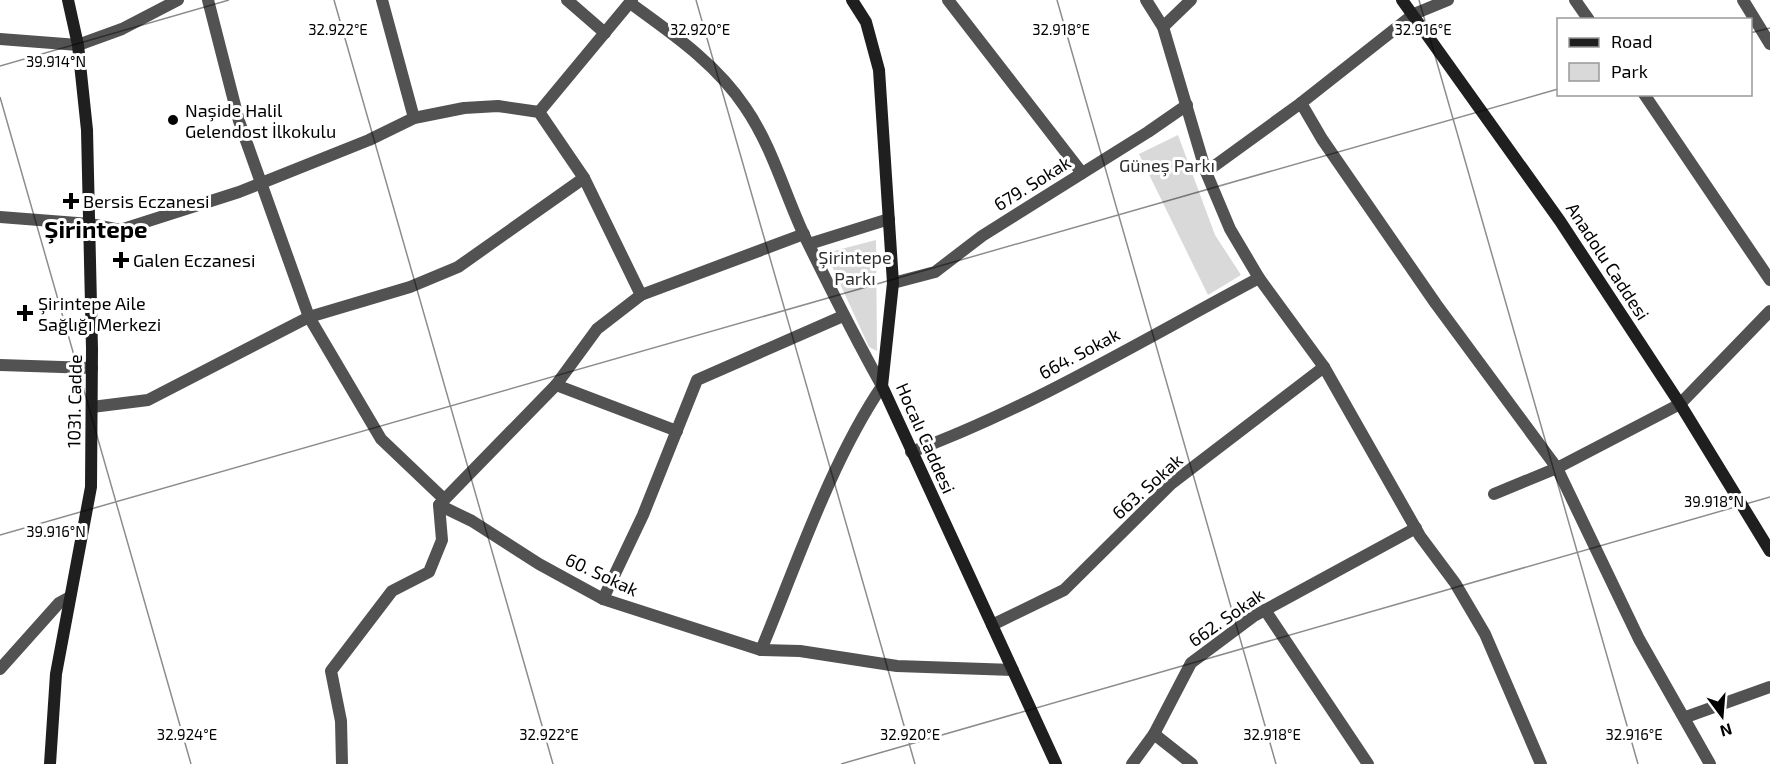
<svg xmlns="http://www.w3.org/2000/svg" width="1770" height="764" viewBox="0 0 1770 764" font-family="'Exo 2',sans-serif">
	<rect width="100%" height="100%" fill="#fff"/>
	<g fill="#d9d9d9">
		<polygon points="1178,135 1215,235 1241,275 1208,295 1139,154"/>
		<polygon points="876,240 877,351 869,347 826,253"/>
	</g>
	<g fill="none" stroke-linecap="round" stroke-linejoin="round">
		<g stroke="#525252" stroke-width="12">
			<polyline points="208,0 239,121 309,317 381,439 444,499"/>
			<polyline points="382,0 414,118"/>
			<polyline points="567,0 605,33"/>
			<polyline points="948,0 1082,173"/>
			<polyline points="1146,0 1163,27 1206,172 1230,229 1259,278 1324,367 1420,536 1455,583 1485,634 1541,764"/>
			<polyline points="1575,0 1589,20"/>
			<polyline points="1743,0 1770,44"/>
			<path d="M 630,3 C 671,33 716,63 745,107 C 772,146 784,192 804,235 C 829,286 854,336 882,386 C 831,461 796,566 761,650"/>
			<polyline points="1163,27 1191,0"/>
			<polyline points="0,39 78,45 122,29 178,0"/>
			<polyline points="1644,94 1770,280"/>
			<polyline points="1301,103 1322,139 1436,304 1557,468 1639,639 1710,764"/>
			<polyline points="539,112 632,0"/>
			<polyline points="1206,172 1301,103 1414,14 1448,0"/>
			<polyline points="0,217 90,224 120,230 239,192 369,140 414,118 464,108 498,106 539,112 584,178 641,295"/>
			<polyline points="809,244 889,219"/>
			<polyline points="893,283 935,272 982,236 1148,132 1187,105"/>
			<polyline points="0,365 92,368"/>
			<polyline points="556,385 677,431"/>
			<polyline points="92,407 148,400 309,317 410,287 458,267 584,178"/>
			<path d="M 911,452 C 1029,409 1148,337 1259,278"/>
			<polyline points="1494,494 1557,468 1680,404 1770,311"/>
			<polyline points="439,505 472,521 539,564 603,599 761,650 800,651 897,666 1013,670"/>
			<polyline points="603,599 643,515 697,380 843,316"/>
			<polyline points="1265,610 1368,764"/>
			<polyline points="992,625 1064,590 1171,484 1324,367"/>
			<polyline points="0,669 59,603 70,597"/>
			<polyline points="1686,717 1770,687"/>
			<polyline points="1154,734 1192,764"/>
			<polyline points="342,764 341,721 331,671 392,591 429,572 442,540 439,505 556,385 597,329 641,295 804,234"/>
			<polyline points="1132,764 1154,734 1191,663 1254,616 1416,528"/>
		</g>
		<g stroke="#1f1f1f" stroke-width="12">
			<polyline points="852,0 866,22 879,70 893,283 882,386 1056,764"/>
			<polyline points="1402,0 1560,221 1680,404 1770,551"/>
			<polyline points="50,764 56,674 91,487 92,349 87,130 78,45 68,0"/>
		</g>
	</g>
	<path fill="none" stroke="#000" stroke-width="1.5" stroke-opacity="0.45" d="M 334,0 L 553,764M 696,0 L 915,764M 1057,0 L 1276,764M 1419,0 L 1638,764M 1750,33 L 1770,28M 0,66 L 229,0M 0,97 L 191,764M 0,535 L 1558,89M 841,764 L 1770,497"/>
	<g fill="#000" stroke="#fff" stroke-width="2">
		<circle cx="173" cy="120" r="6"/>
		<path d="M68 192h6v6h6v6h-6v6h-6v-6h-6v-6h6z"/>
		<path d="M118 251h6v6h6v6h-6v6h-6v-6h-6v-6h6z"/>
		<path d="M22 304h6v6h6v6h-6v6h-6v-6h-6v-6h6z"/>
	</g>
	<g text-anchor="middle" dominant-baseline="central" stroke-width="6" stroke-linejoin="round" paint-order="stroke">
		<g font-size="18" fill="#000" stroke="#fff" text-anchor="start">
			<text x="185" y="110">Naşide Halil<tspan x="185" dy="21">Gelendost İlkokulu</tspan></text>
			<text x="83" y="201">Bersis Eczanesi</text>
			<text x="133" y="260">Galen Eczanesi</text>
			<text x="38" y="303">Şirintepe Aile<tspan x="38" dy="21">Sağlığı Merkezi</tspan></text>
		</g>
		<g font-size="18" fill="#303030" stroke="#fff">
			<text x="1167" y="165">Güneş Parkı</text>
			<text x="855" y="257">Şirintepe<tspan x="855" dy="21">Parkı</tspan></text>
		</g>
		<g font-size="18" fill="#000" stroke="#fff">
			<text transform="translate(1032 183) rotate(-32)">679. Sokak</text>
			<text transform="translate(1608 261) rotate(57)">Anadolu Caddesi</text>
			<text transform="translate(1079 353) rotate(-28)">664. Sokak</text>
			<text transform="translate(74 401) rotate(-89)">1031. Cadde</text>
			<text transform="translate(926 438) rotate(66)">Hocalı Caddesi</text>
			<text transform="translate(1147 486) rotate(-42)">663. Sokak</text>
			<text transform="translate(602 574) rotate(25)">60. Sokak</text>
			<text transform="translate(1226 617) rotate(-35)">662. Sokak</text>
		</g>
		<g font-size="24" font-weight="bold" fill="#000" stroke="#fff">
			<text x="96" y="228">Şirintepe</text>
		</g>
	</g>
	<g font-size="15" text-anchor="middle" fill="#000" stroke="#fff" stroke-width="6" stroke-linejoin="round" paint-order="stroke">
		<text x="338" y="35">32.922°E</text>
		<text x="700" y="35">32.920°E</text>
		<text x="1061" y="35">32.918°E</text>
		<text x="1423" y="35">32.916°E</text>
		<text x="56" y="67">39.914°N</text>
		<text x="1714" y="507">39.918°N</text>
		<text x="56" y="537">39.916°N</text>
		<text x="187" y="740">32.924°E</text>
		<text x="549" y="740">32.922°E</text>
		<text x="910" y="740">32.920°E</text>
		<text x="1272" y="740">32.918°E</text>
		<text x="1634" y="740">32.916°E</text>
	</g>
	<rect x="1557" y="18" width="195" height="78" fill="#ffffff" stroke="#999999" stroke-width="1.5"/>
	<rect x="1569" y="38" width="30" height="9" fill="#1f1f1f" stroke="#999999" stroke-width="1.5"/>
	<text x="1611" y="48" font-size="18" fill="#000000">Road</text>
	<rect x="1569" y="63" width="30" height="18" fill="#d9d9d9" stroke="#999999" stroke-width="1.5"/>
	<text x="1611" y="78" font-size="18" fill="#000000">Park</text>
	<g transform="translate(1722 716) rotate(164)" stroke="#ffffff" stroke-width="4.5" paint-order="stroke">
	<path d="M0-4.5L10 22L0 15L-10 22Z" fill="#000000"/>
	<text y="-9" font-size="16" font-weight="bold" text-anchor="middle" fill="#000000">N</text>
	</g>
</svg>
